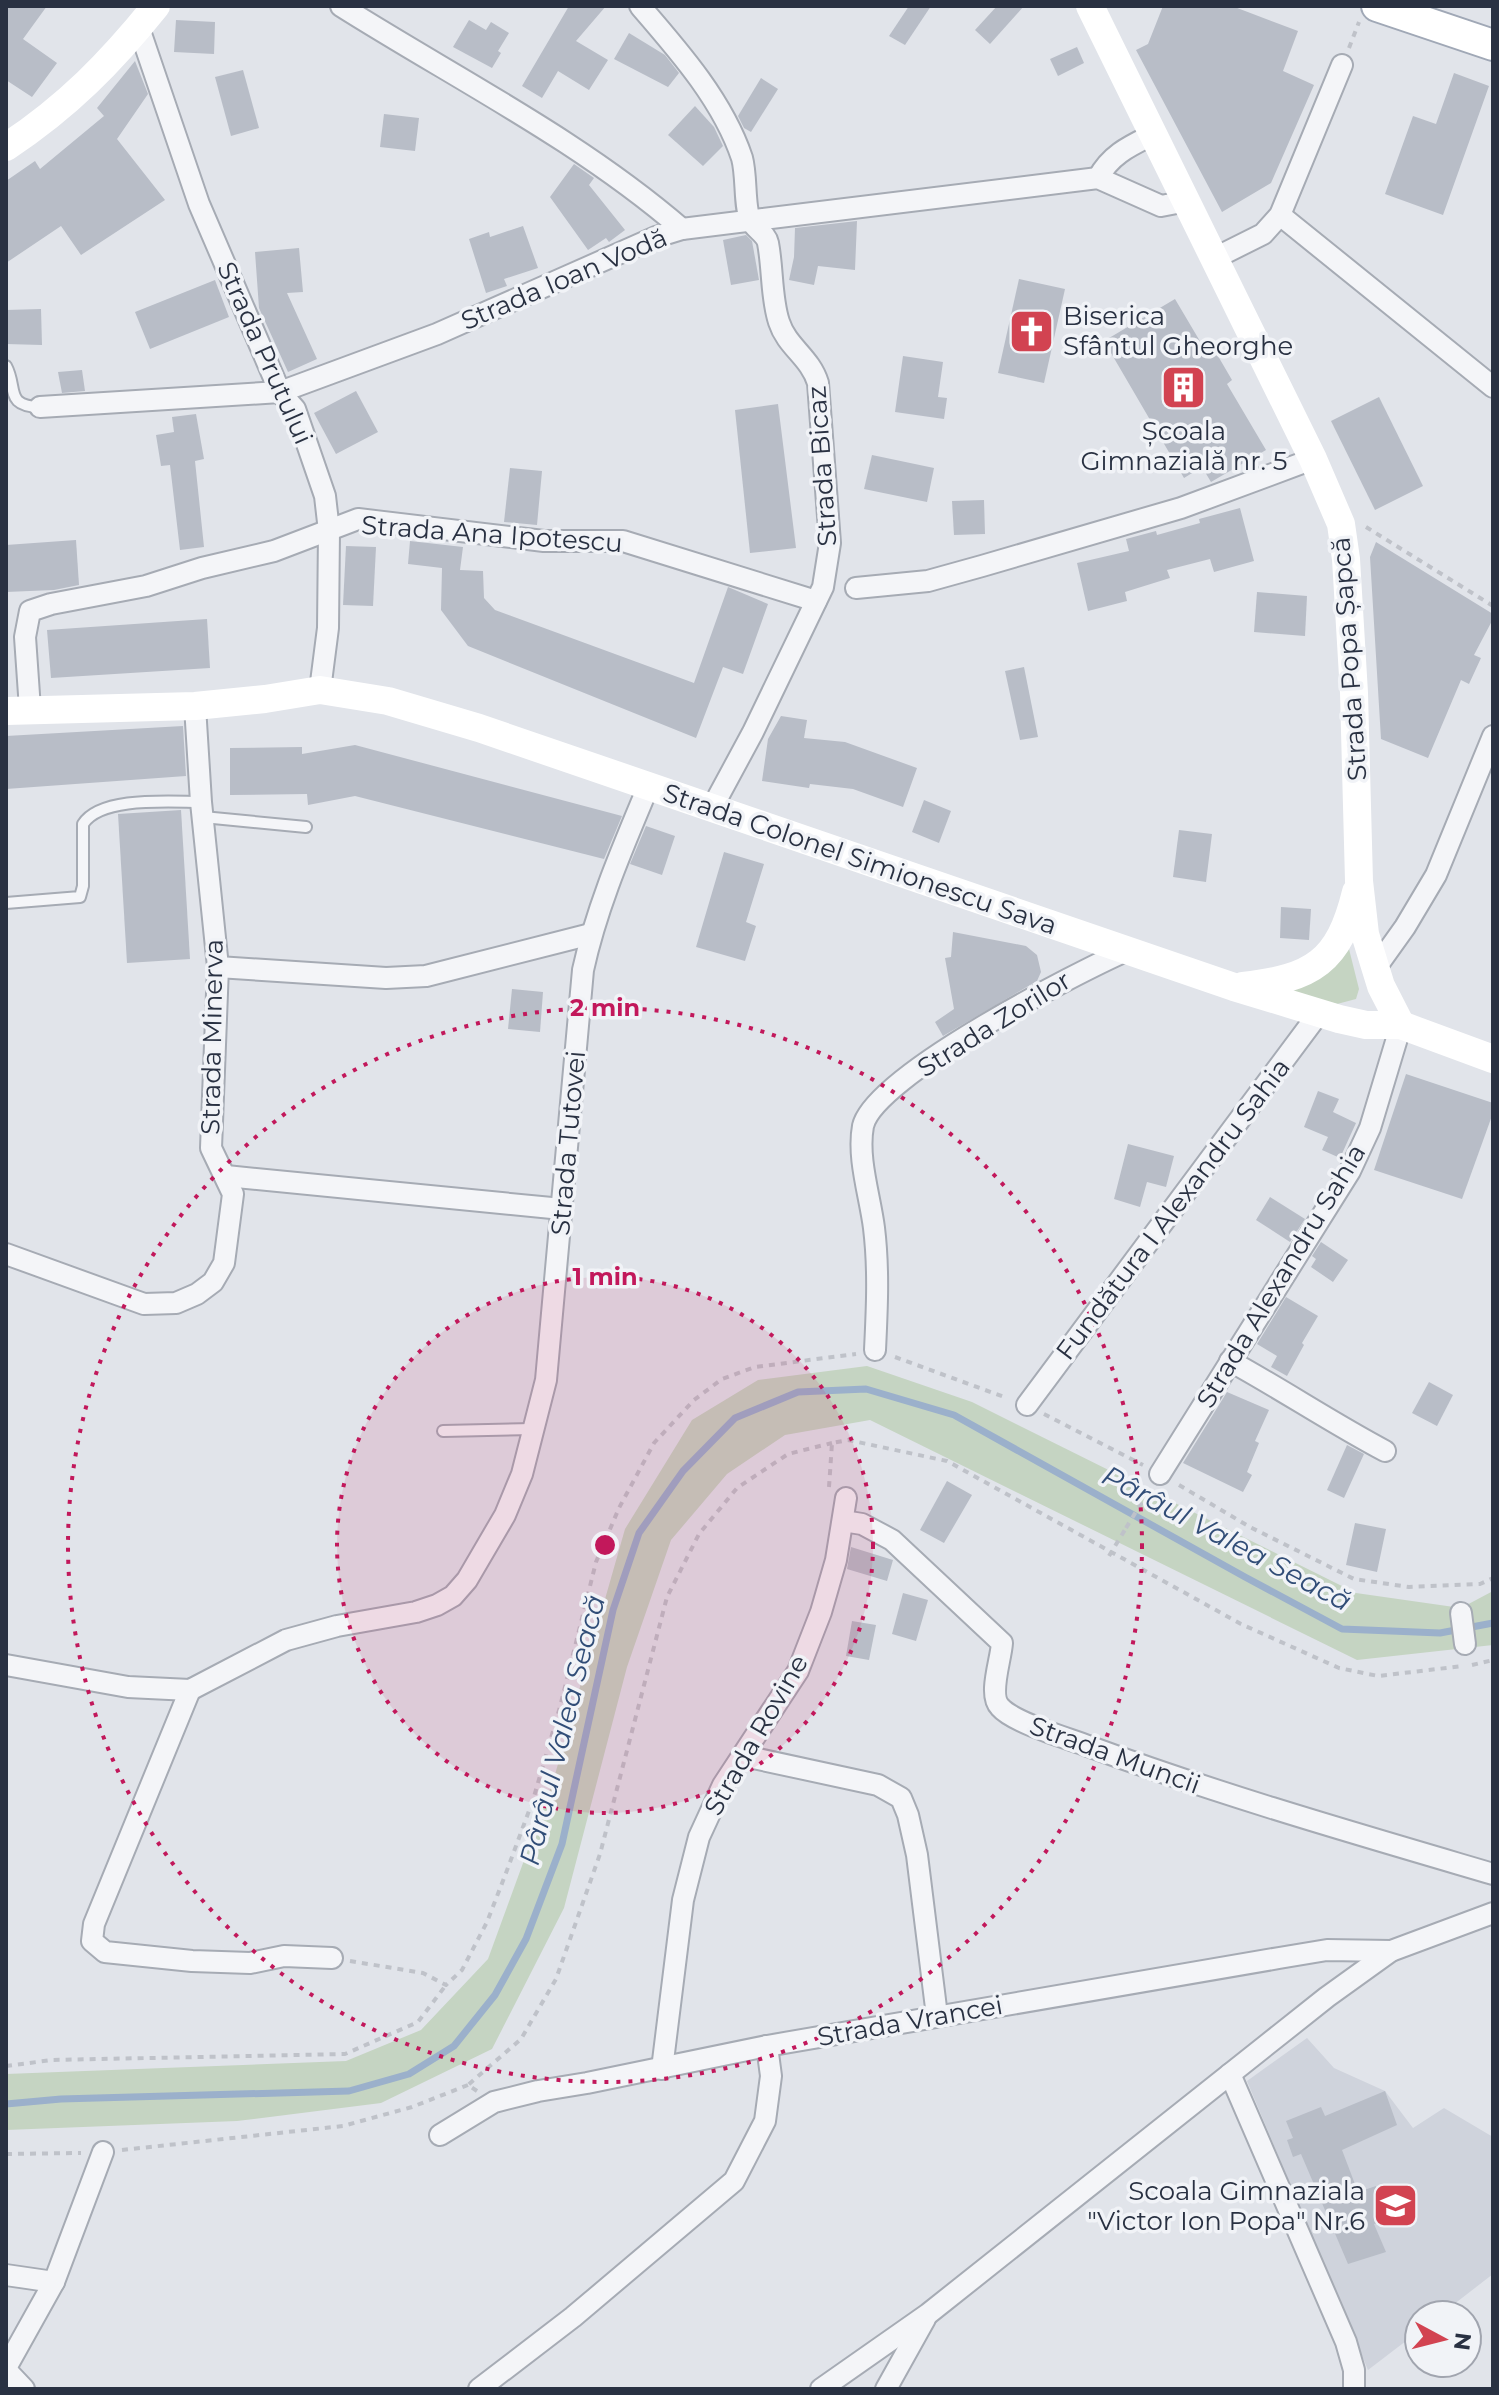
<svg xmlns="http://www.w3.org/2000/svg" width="1499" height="2395" viewBox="0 0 1499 2395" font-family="Montserrat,sans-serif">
	<rect width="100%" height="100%" fill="#e1e4ea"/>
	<polygon fill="#cfd3dc" points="1307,2038 1334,2068 1385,2091 1413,2128 1444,2108 1493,2137 1493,2274 1440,2315 1419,2315 1419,2331 1368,2370 1247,2081"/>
	<g fill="#c5d4c2">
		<polygon points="1348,945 1359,989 1356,999 1337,1004 1294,994 1294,990"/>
		<polygon points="867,1366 972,1402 1356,1593 1461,1608 1493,1591 1493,1645 1357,1660 870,1420 785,1435 727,1474 671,1540 627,1667 564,1908 492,2049 381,2103 237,2121 6,2130 6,2074 346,2061 421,2030 488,1959 554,1778 625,1529 692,1420 758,1380"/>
	</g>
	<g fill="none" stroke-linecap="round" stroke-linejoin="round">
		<polyline stroke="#9bb0cb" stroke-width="7" points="6,2104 61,2099 349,2091 409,2074 454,2046 495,1995 526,1939 562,1844 613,1610 639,1533 683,1471 735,1418 798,1392 866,1389 954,1415 1245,1577 1342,1629 1440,1633 1493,1623"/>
	</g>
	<g fill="#b8bdc7">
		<polygon points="6,6 47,6 23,39 57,63 32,97 6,80"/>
		<polygon points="569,6 606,6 576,41 608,60 589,90 558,71 542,98 522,86"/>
		<polygon points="909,6 931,6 905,45 889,36"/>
		<polygon points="997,6 1024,6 990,44 975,30"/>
		<polygon points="1163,6 1232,6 1298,31 1283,71 1314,85 1271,183 1222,212 1136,50 1148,44"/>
		<polygon points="176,20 215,22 214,54 174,52"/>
		<polygon points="469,20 486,30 491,22 509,33 498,51 501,53 492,68 453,47"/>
		<polygon points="629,33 665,55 679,73 668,87 614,59"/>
		<polygon points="1077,47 1084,63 1058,76 1050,59"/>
		<polygon points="135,61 148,94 117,139 165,200 81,255 61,226 6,263 6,181 35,161 40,169 104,116 97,108"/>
		<polygon points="243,70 259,128 231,136 215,77"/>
		<polygon points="1454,73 1489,86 1443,215 1385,194 1413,116 1436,124"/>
		<polygon points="761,78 778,89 751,132 744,128 738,116"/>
		<polygon points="695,106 714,127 723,146 703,166 668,135"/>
		<polygon points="384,114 419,118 415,151 380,147"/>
		<polygon points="574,164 594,178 589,185 625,230 609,242 606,238 588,250 550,197"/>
		<polygon points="857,221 855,270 818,266 814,285 789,280 794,257 795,228"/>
		<polygon points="523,226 538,268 504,279 507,286 486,293 469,239 489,232 490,237"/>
		<polygon points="746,235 752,241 759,280 731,285 723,240"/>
		<polygon points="299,248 303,292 287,293 317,359 288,372 259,308 255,252"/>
		<polygon points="1019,279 1065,289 1044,383 998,373"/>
		<polygon points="215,280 229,317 150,349 135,312"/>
		<polygon points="1175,299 1204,348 1211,344 1232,380 1227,384 1266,450 1211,482 1202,467 1184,478 1104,341"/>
		<polygon points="41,309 42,345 6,344 6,310"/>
		<polygon points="903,356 943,362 938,397 947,398 944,419 895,412"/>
		<polygon points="82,370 85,391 62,393 58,372"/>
		<polygon points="356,391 378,432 336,454 314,413"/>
		<polygon points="1379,397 1423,486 1375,510 1331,421"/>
		<polygon points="778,404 796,548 750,553 735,410"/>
		<polygon points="196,414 204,459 195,461 204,547 180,550 170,465 161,466 156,435 174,432 172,417"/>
		<polygon points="872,455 934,468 927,502 864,489"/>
		<polygon points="510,468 542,471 537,525 504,522"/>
		<polygon points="984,500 985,534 954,535 952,501"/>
		<polygon points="1240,508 1254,561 1214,572 1210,559 1167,570 1170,578 1125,592 1127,601 1088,611 1077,563 1129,551 1126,539 1156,531 1157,535 1200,523 1199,519"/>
		<polygon points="76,540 79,585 54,590 6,592 6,545"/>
		<polygon points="410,541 463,547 460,570 483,571 484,598 495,610 694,683 728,587 768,604 743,674 723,667 696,738 468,646 441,610 442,568 408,564"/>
		<polygon points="1376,542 1493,614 1493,619 1474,655 1481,658 1469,684 1461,680 1428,758 1381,739 1370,557"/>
		<polygon points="346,546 376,547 373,606 343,605"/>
		<polygon points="1257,592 1307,596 1305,636 1254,632"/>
		<polygon points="207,619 210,668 51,678 47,630"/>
		<polygon points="1024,667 1038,737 1020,740 1005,671"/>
		<polygon points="781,716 807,720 804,738 845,742 917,768 903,807 853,789 810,784 809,788 762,781 768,739"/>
		<polygon points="183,726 186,776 6,789 6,736"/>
		<polygon points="355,745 622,816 604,859 355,796 308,805 307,794 230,795 230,748 302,747 302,754"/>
		<polygon points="924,800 951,811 939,843 912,832"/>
		<polygon points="181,810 190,959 127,963 118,814"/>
		<polygon points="646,826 675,836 662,875 630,864"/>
		<polygon points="1179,830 1212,834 1206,882 1173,877"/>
		<polygon points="724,852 764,864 746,922 756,926 745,961 696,947"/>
		<polygon points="1281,907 1311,909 1309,940 1280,938"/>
		<polygon points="953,932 1026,946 1037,955 1041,972 1037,981 943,1036 935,1022 954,1009 945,958 951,957"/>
		<polygon points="512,989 543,992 540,1032 508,1029"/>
		<polygon points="1406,1074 1493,1103 1493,1113 1462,1199 1374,1170"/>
		<polygon points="1318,1091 1339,1099 1333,1112 1356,1123 1340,1158 1322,1150 1328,1137 1304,1127"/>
		<polygon points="1128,1144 1174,1156 1166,1187 1147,1182 1140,1207 1114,1199"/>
		<polygon points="1270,1197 1305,1219 1290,1242 1256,1220"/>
		<polygon points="1321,1242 1348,1260 1333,1282 1311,1267 1316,1259 1312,1256"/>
		<polygon points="1286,1297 1318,1316 1302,1343 1304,1345 1287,1376 1271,1367 1277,1356 1257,1344"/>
		<polygon points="1429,1382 1453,1395 1437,1426 1412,1413"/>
		<polygon points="1227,1392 1269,1410 1255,1441 1259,1443 1247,1472 1252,1475 1243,1492 1183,1463"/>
		<polygon points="1347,1445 1364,1454 1344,1498 1327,1490"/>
		<polygon points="947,1481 972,1495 944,1543 920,1530"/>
		<polygon points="1355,1523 1386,1529 1377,1572 1346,1565"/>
		<polygon points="851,1547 893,1560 887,1581 847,1569"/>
		<polygon points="903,1593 928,1600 916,1641 892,1634"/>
		<polygon points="852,1621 876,1625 869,1660 846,1656"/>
		<polygon points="1385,2091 1397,2125 1342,2150 1358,2192 1376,2186 1389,2220 1374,2224 1386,2252 1348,2264 1301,2154 1293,2157 1287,2140 1293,2138 1286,2121 1321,2107 1325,2116"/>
	</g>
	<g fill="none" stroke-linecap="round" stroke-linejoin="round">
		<defs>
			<g id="lane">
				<path d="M 6,366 C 18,388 4,406 40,407"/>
				<polyline points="203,817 306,827"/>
				<path d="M 6,903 L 80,897 L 83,886 L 83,824 C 101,796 170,802 201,802"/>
				<polyline points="443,1431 533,1429"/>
			</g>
			<g id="street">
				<path d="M 341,6 C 455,78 579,140 682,229"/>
				<path d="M 640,6 C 679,51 723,101 742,158 C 747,176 744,206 750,219 C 754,229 766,233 768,243 C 773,269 771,298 779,322 C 787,347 810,357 818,383 L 830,543 L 823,587 L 753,732 L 712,808"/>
				<polyline points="139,28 199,204 280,392 295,409 325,496 329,531 328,628 320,690"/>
				<path d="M 1098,178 C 1111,154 1130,146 1154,134"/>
				<polyline points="1280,215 1493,387"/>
				<polyline points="1215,258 1263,234 1280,215 1342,65"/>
				<polyline points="40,407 280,392 437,334 656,237 682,229 1098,178 1161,206 1187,201"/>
				<polyline points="856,588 928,581 982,566 1181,508 1313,459"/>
				<polyline points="30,709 25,637 30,611 51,604 146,586 202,568 274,551 358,519 544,541 623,541 816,601"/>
				<polyline points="218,967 386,978 426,976 591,934"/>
				<polyline points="1375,969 1405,927 1436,875 1493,736"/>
				<polyline points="226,1176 562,1209"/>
				<polyline points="6,1254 144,1304 176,1303 197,1294 213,1282 224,1263 233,1194 211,1148 218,967 201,802 195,706"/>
				<path d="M 875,1350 C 877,1309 879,1269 874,1228 C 870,1196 857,1158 863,1126 C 874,1076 1078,972 1128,950"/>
				<path d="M 1230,1361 C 1283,1390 1332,1423 1385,1451"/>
				<polyline points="1027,1405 1319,1013"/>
				<polyline points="1160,1474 1350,1171 1370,1128 1401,1025"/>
				<path d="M 843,1521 L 862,1524 L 892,1540 L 1002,1643 C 1001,1660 988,1695 1000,1707 C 1014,1723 1067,1738 1088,1746 C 1221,1795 1357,1834 1493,1874"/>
				<polyline points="1461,1613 1465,1644"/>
				<path d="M 6,1665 L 128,1687 L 190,1690 L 286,1640 L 337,1626 L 416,1612 L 437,1605 L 453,1596 L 467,1580 L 505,1515 L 522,1474 L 546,1380 L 583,970 C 597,906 623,847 648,787"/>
				<polyline points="190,1690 94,1924 92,1941 105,1952 192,1961 250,1963 284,1956 332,1958"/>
				<polyline points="744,1756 878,1785 901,1798 908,1815 917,1855 937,2016"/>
				<polyline points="662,2069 683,1900 699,1837 723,1785 798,1671 821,1612 836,1560 846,1498"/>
				<polyline points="1230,2074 1346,2342 1354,2370 1354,2389"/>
				<polyline points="440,2135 494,2102 538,2091 587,2083 767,2046 1279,1958 1327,1950 1391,1951"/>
				<polyline points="6,2275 54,2282"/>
				<polyline points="6,2368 54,2282 103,2152"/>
				<polyline points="6,2370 24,2389"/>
				<polyline points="479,2389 573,2317 734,2181 765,2121 771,2076 767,2046"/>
				<polyline points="821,2389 928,2314 1327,1997 1391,1951 1493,1913"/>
				<polyline points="886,2389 925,2319"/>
			</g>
			<polyline id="primary" points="1377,6 1493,45"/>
		</defs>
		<use href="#lane" stroke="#a6abb4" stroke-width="14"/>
		<use href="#street" stroke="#a6abb4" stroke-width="24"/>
		<use href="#primary" stroke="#a0a8b6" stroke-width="34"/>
		<g stroke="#bfc2c9" stroke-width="4" stroke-dasharray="6 6" stroke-linecap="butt">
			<polyline points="1349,48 1359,22"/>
			<polyline points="1366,527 1493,606"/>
			<polyline points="895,1357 1007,1398"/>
			<polyline points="1044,1414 1143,1465"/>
			<polyline points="1179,1485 1250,1527 1354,1579 1409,1587 1480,1584 1493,1578"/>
			<polyline points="829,1487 832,1443 848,1440 947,1461 1241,1624 1339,1668 1378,1676 1463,1666"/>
			<polyline points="1126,1528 1150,1489"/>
			<polyline points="1472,1665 1493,1660"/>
			<polyline points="350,1961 423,1973 446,1985 462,1970 487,1922 506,1873 533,1800 560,1707 596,1562 619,1508 654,1443 694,1400 722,1379 755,1367 856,1354"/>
			<polyline points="6,2066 52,2060 345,2054 418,2022 446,1985"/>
			<polyline points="477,2091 468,2085 521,2039 556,1979 600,1854 667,1597 699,1534 737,1488 788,1454 832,1443"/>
			<polyline points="122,2150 343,2126 412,2107 468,2085"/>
			<polyline points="6,2154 81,2153"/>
		</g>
		<use href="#lane" stroke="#f4f5f8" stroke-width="10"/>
		<use href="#street" stroke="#f4f5f8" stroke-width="20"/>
		<g stroke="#fff" stroke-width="28">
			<polyline points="1090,6 1313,459 1341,524 1346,559 1354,693 1359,881 1365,934 1381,986 1401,1025"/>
			<path d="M 6,147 C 67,107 111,62 156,6"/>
			<polyline points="6,711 195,706 265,699 320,690 388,701 479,728 1234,987 1339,1019 1366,1025 1401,1025 1493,1059"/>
			<path d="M 1243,986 C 1313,978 1339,962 1356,892"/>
		</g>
		<use href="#primary" stroke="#fff" stroke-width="30"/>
		<polyline stroke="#bfc2c9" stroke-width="4" stroke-dasharray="6 6" stroke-linecap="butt" points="1109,1556 1126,1528"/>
	</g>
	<circle cx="605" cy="1545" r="268" fill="#c2185b" fill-opacity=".12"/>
	<g fill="none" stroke="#c2185b" stroke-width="4" stroke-dasharray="4 8">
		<circle cx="605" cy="1545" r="268"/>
		<circle cx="605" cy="1545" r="537"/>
	</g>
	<defs>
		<symbol id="church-square" viewBox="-11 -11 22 22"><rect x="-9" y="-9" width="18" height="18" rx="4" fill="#d24351" stroke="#f1f3f7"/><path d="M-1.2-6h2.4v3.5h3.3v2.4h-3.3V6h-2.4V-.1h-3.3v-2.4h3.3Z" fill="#fff"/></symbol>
		<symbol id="building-square" viewBox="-11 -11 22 22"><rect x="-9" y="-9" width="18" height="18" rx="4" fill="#d24351" stroke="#f1f3f7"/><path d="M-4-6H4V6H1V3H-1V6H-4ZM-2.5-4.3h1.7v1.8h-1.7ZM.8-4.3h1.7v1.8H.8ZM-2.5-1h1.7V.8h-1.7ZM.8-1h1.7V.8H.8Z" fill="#fff"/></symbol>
		<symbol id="school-square" viewBox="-11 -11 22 22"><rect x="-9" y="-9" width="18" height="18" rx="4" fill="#d24351" stroke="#f1f3f7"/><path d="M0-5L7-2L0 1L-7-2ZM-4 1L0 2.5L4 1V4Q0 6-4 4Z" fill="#fff"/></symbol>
	</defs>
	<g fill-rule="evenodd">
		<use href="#church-square" x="1006" y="306" width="51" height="51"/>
		<use href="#building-square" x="1158" y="362" width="51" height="51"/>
		<use href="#school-square" x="1370" y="2180" width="51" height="51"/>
	</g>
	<g text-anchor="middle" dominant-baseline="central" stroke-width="7" stroke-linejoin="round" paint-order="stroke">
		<g font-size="26" fill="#293142" stroke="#f1f3f7">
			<text transform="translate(564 279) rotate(-23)">Strada Ioan Vodă</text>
			<text transform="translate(265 353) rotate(66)">Strada Prutului</text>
			<text transform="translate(822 466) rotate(-94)">Strada Bicaz</text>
			<text transform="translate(492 534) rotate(4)">Strada Ana Ipotescu</text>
			<text transform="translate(1349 659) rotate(-94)">Strada Popa Șapcă</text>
			<text transform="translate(860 859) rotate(19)">Strada Colonel Simionescu Sava</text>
			<text transform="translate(994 1024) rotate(-32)">Strada Zorilor</text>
			<text transform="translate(212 1037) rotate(-89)">Strada Minerva</text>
			<text transform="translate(568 1143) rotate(-85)">Strada Tutovei</text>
			<text transform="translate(1173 1209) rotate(-53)">Fundătura I Alexandru Sahia</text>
			<text transform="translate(1281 1276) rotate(-59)">Strada Alexandru Sahia</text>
			<text transform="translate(756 1735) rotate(-60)">Strada Rovine</text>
			<text transform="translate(1115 1755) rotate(20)">Strada Muncii</text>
			<text transform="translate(910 2021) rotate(-10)">Strada Vrancei</text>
		</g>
		<g font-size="26" fill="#293142" stroke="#f1f3f7" text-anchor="start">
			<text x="1063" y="316">Biserica<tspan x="1063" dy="30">Sfântul Gheorghe</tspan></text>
			<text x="1184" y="431" text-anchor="middle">Școala<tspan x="1184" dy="30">Gimnazială nr. 5</tspan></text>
			<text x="1365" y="2191" text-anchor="end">Scoala Gimnaziala<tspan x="1365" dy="30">"Victor Ion Popa" Nr.6</tspan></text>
		</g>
		<g font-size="28" font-style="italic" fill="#314d77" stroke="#f1f3f7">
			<text transform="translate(1227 1538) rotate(28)">Pârâul Valea Seacă</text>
			<text transform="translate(562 1730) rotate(-76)">Pârâul Valea Seacă</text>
		</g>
	</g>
	<circle cx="605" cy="1545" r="12" fill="#c2185b" stroke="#f1f3f7" stroke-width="4"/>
	<g font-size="24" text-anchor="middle" font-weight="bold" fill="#c2185b" stroke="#f1f3f7" stroke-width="7" stroke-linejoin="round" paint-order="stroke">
		<text x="605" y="1016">2 min</text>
		<text x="605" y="1285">1 min</text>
	</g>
	<rect width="1499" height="2395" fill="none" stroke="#293142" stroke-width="16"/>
	<g transform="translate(1443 2339) rotate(97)"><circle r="38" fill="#f1f3f7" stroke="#a1a5af" stroke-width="2"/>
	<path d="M0-6L14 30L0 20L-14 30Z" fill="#d24351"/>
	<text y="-12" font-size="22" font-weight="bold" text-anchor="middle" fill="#293142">N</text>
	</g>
</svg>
